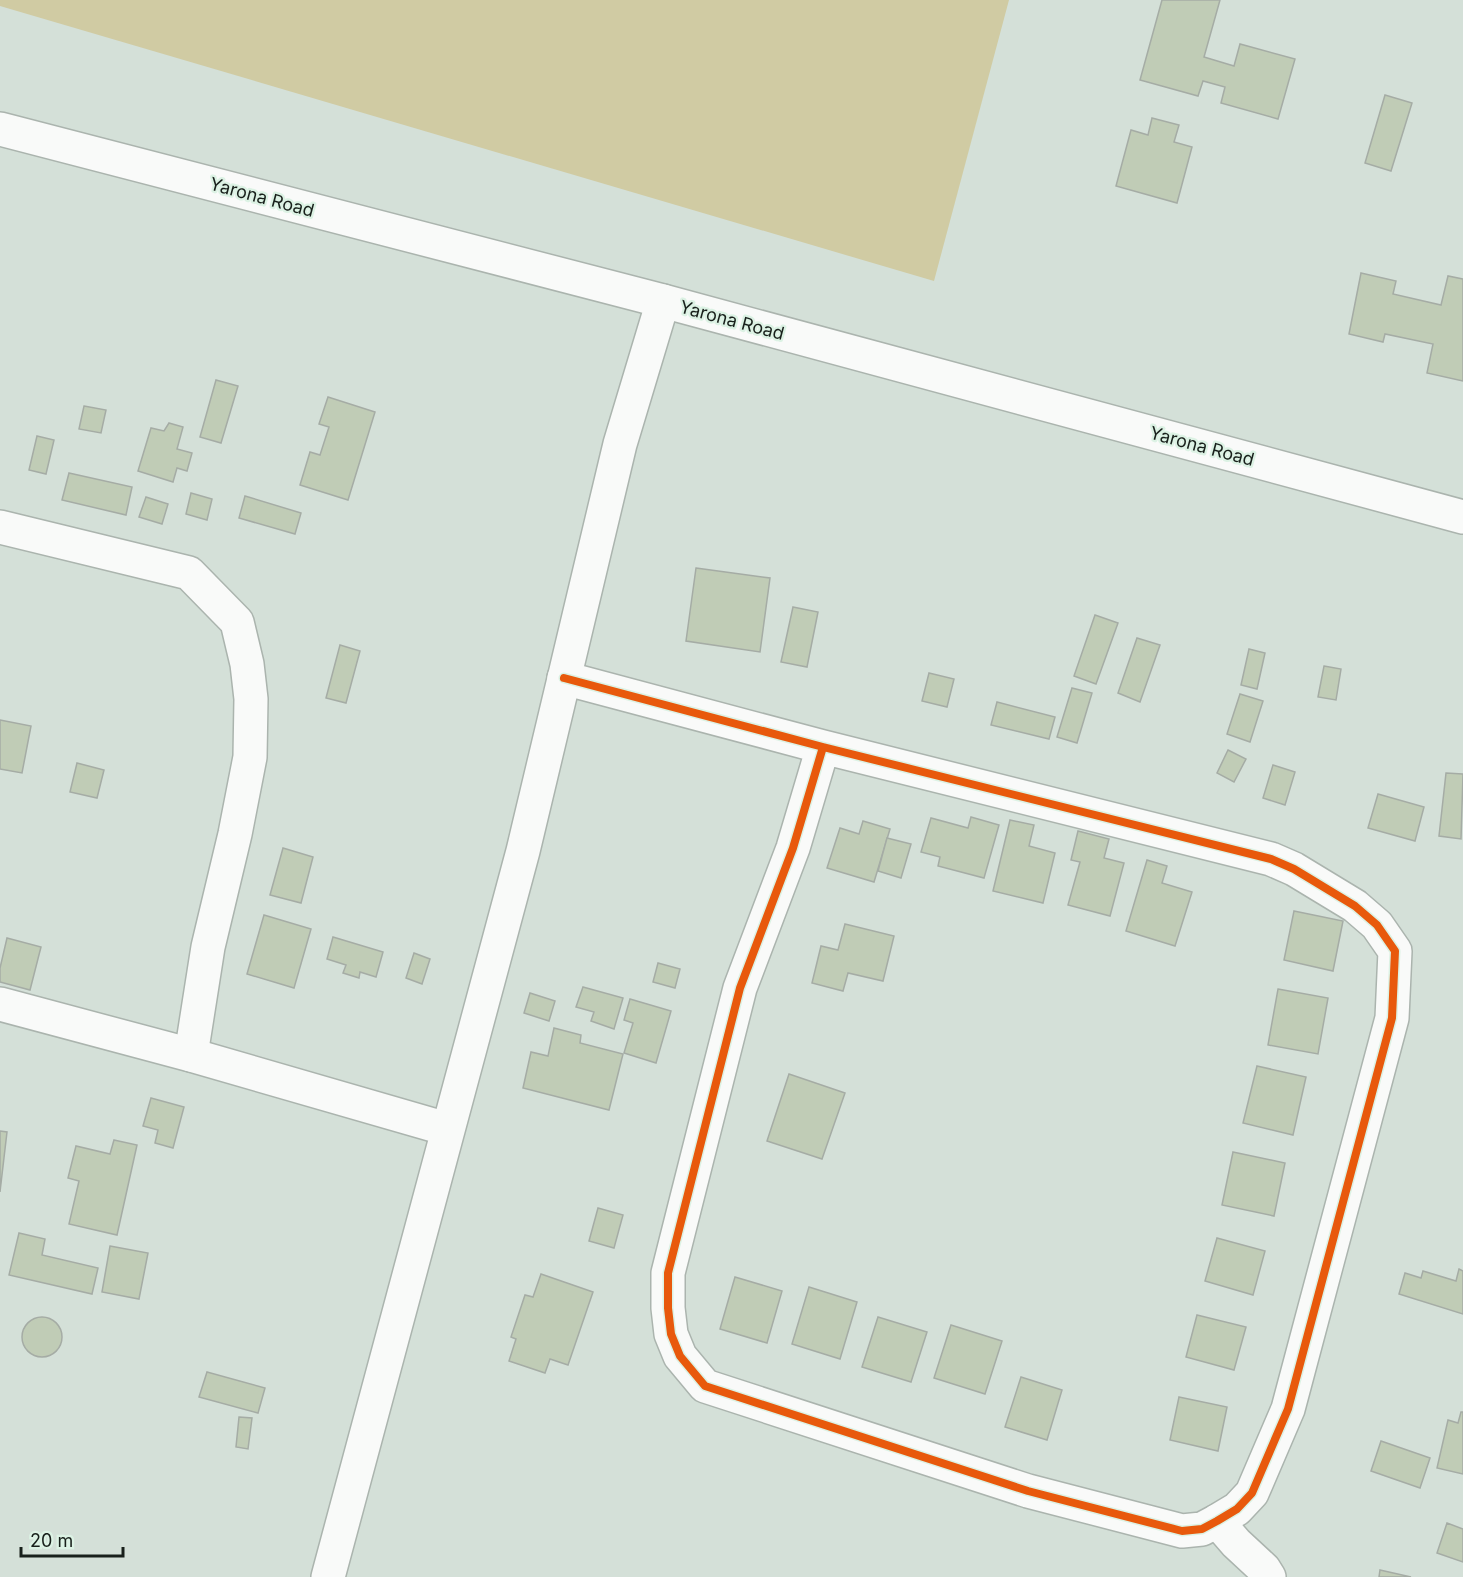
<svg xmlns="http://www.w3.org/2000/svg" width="1463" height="1577" viewBox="0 0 1463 1577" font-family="Inter,sans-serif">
	<rect width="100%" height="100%" fill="#d4e0d8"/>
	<polygon fill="#d0cba3" points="0,0 1009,0 934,281 0,6"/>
	<g fill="#c0ccb6" stroke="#a5aca5" stroke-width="1.5">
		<polygon points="1162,0 1220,0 1204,57 1234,66 1240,44 1295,59 1278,119 1221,103 1225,87 1203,81 1198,96 1140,80"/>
		<polygon points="1385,95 1412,103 1391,171 1365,163"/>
		<polygon points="1152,118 1179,125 1174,142 1192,147 1177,203 1116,186 1131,130 1148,135"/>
		<polygon points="1361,273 1396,281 1393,294 1441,305 1448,276 1463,279 1463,381 1427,373 1433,344 1385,334 1383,342 1349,334"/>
		<polygon points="216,380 238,386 221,443 200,437"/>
		<polygon points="328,397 375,412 348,500 300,485 310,452 320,455 329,427 319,424"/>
		<polygon points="84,406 106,410 101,433 79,429"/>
		<polygon points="169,423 183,427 177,449 192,453 187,471 177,468 173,482 138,471 151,428 164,431"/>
		<polygon points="37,436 54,440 46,474 29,470"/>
		<polygon points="69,473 132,487 126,515 62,500"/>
		<polygon points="191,493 212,499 207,520 186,514"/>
		<polygon points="245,496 301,513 295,534 239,518"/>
		<polygon points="146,497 168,504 162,524 139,517"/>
		<polygon points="696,568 770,578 760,652 686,641"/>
		<polygon points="793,607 818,612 807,667 781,662"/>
		<polygon points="1095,615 1118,623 1096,684 1074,676"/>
		<polygon points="1137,638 1160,645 1140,702 1118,693"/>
		<polygon points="340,645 360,651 346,703 326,698"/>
		<polygon points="1249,649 1265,653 1257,689 1241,685"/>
		<polygon points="1324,666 1341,669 1336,700 1318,697"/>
		<polygon points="929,673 954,679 947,707 922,701"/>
		<polygon points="1072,688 1092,693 1077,743 1057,737"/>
		<polygon points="1240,694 1263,701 1250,742 1227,734"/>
		<polygon points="997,702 1055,717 1049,739 991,725"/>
		<polygon points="0,720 31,726 22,773 0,769"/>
		<polygon points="1228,750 1246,759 1234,782 1217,773"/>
		<polygon points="77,763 104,770 97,798 70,792"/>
		<polygon points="1273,765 1295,772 1285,805 1263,798"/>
		<polygon points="1446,773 1463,774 1461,839 1439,836"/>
		<polygon points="1378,794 1424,807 1415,841 1368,828"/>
		<polygon points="971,817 999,825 984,878 938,866 940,857 921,852 931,818 968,828"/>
		<polygon points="1010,820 1034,825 1029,846 1055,853 1043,903 993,891"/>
		<polygon points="863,821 890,829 874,882 827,868 840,828 859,834"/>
		<polygon points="1078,831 1109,839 1104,858 1124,863 1110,916 1068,905 1080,862 1071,860"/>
		<polygon points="887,838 911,844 901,878 878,871"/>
		<polygon points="283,848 313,857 301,903 270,895"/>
		<polygon points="1147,860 1167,866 1162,883 1192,892 1175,946 1126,931"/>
		<polygon points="1294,911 1343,921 1333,971 1284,960"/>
		<polygon points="264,915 311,929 294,988 247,974"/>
		<polygon points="845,924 894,936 883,981 848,973 843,991 812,983 821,946 838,950"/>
		<polygon points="333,937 383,952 376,977 360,972 359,978 343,973 346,965 327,959"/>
		<polygon points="7,938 41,947 30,990 0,982 0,968"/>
		<polygon points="414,953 430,959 422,984 406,978"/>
		<polygon points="658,963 680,969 675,988 653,982"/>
		<polygon points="583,987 623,998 614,1029 591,1021 594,1012 576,1007"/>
		<polygon points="1278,989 1328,998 1318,1054 1268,1045"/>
		<polygon points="530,993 555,1001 549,1021 524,1013"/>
		<polygon points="630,999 671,1011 656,1063 624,1053 633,1023 624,1020"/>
		<polygon points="554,1028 581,1035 580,1043 623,1054 609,1110 523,1088 531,1052 548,1056"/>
		<polygon points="1257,1066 1306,1077 1293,1135 1243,1123"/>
		<polygon points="789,1074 845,1093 822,1159 767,1141"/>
		<polygon points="151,1098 184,1107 173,1148 155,1143 158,1130 143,1126"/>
		<polygon points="0,1131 7,1132 0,1192"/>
		<polygon points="114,1140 137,1145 117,1235 69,1224 79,1181 68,1178 76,1146 110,1154"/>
		<polygon points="1233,1152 1285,1163 1274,1216 1222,1205"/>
		<polygon points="598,1208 623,1215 614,1248 589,1241"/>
		<polygon points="19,1233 45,1239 42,1255 98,1268 92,1294 9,1275"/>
		<polygon points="1217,1238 1265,1251 1253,1295 1205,1281"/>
		<polygon points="110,1246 148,1253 139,1299 102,1292"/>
		<polygon points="1459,1269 1463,1271 1463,1314 1399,1294 1405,1273 1421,1278 1423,1271 1456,1281"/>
		<polygon points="541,1274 593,1292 568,1365 550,1359 545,1373 509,1361 516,1339 511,1337 525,1295 533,1297"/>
		<polygon points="735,1277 782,1291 767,1343 720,1329"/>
		<polygon points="809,1287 857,1302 840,1359 792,1344"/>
		<polygon points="1197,1315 1246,1327 1234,1370 1186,1357"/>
		<polygon points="878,1317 927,1332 911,1382 862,1367"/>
		<circle cx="42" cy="1337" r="20"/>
		<polygon points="951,1325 1002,1341 985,1394 934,1378"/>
		<polygon points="207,1372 265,1388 258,1413 199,1397"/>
		<polygon points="1021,1377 1062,1390 1047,1440 1005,1427"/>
		<polygon points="1179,1397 1227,1407 1218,1451 1170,1440"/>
		<polygon points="1461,1412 1463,1412 1463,1474 1437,1468 1448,1420 1458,1423"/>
		<polygon points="239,1417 252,1418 248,1449 236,1447"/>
		<polygon points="1381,1441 1430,1458 1420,1488 1371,1471"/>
		<polygon points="1447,1523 1463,1529 1463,1562 1437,1553"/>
		<polygon points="1380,1570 1411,1577 1379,1577"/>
	</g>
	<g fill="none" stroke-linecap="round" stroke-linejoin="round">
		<defs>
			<g id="minor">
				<polyline points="0,129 663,301 1463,517"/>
				<polyline points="0,527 189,573 237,622 247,664 251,699 250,757 235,834 208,947 191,1055"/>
				<polyline points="564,678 823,747 1271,859 1294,869 1355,906 1377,925 1395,951 1392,1018 1288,1409 1252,1493 1237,1509 1217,1521 1202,1529 1182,1531 1028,1491 705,1386 680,1356 671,1334 668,1308 668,1273 740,988 793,848 823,747"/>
				<polyline points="0,1004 191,1055 447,1129"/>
				<polyline points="1217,1521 1236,1543 1264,1569 1269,1577"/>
				<polyline points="328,1577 523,851 620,444 663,301"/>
			</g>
		</defs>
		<use href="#minor" stroke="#abb4ae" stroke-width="36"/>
		<use href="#minor" stroke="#f9faf9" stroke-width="33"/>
		<defs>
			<polyline id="cycleway" points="564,678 823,747 1271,859 1294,869 1355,906 1377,925 1395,951 1392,1018 1288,1409 1252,1493 1237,1509 1217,1521 1202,1529 1182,1531 1028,1491 705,1386 680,1356 671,1334 668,1308 668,1273 740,988 793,848 823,747"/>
		</defs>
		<use href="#cycleway" stroke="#dcf2e4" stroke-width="11"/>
		<use href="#cycleway" stroke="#e8590c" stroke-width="8"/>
	</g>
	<g text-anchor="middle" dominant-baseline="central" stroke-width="4.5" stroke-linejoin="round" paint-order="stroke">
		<g font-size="18" fill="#18201b" stroke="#dcf2e4">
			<text transform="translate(262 197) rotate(15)">Yarona Road</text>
			<text transform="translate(732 320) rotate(15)">Yarona Road</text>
			<text transform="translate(1202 446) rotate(15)">Yarona Road</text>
		</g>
	</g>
	<path d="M21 1547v9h102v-9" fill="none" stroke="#18201b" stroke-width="3"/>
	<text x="30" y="1547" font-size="18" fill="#18201b" stroke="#dcf2e4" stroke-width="4.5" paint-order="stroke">20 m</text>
</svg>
